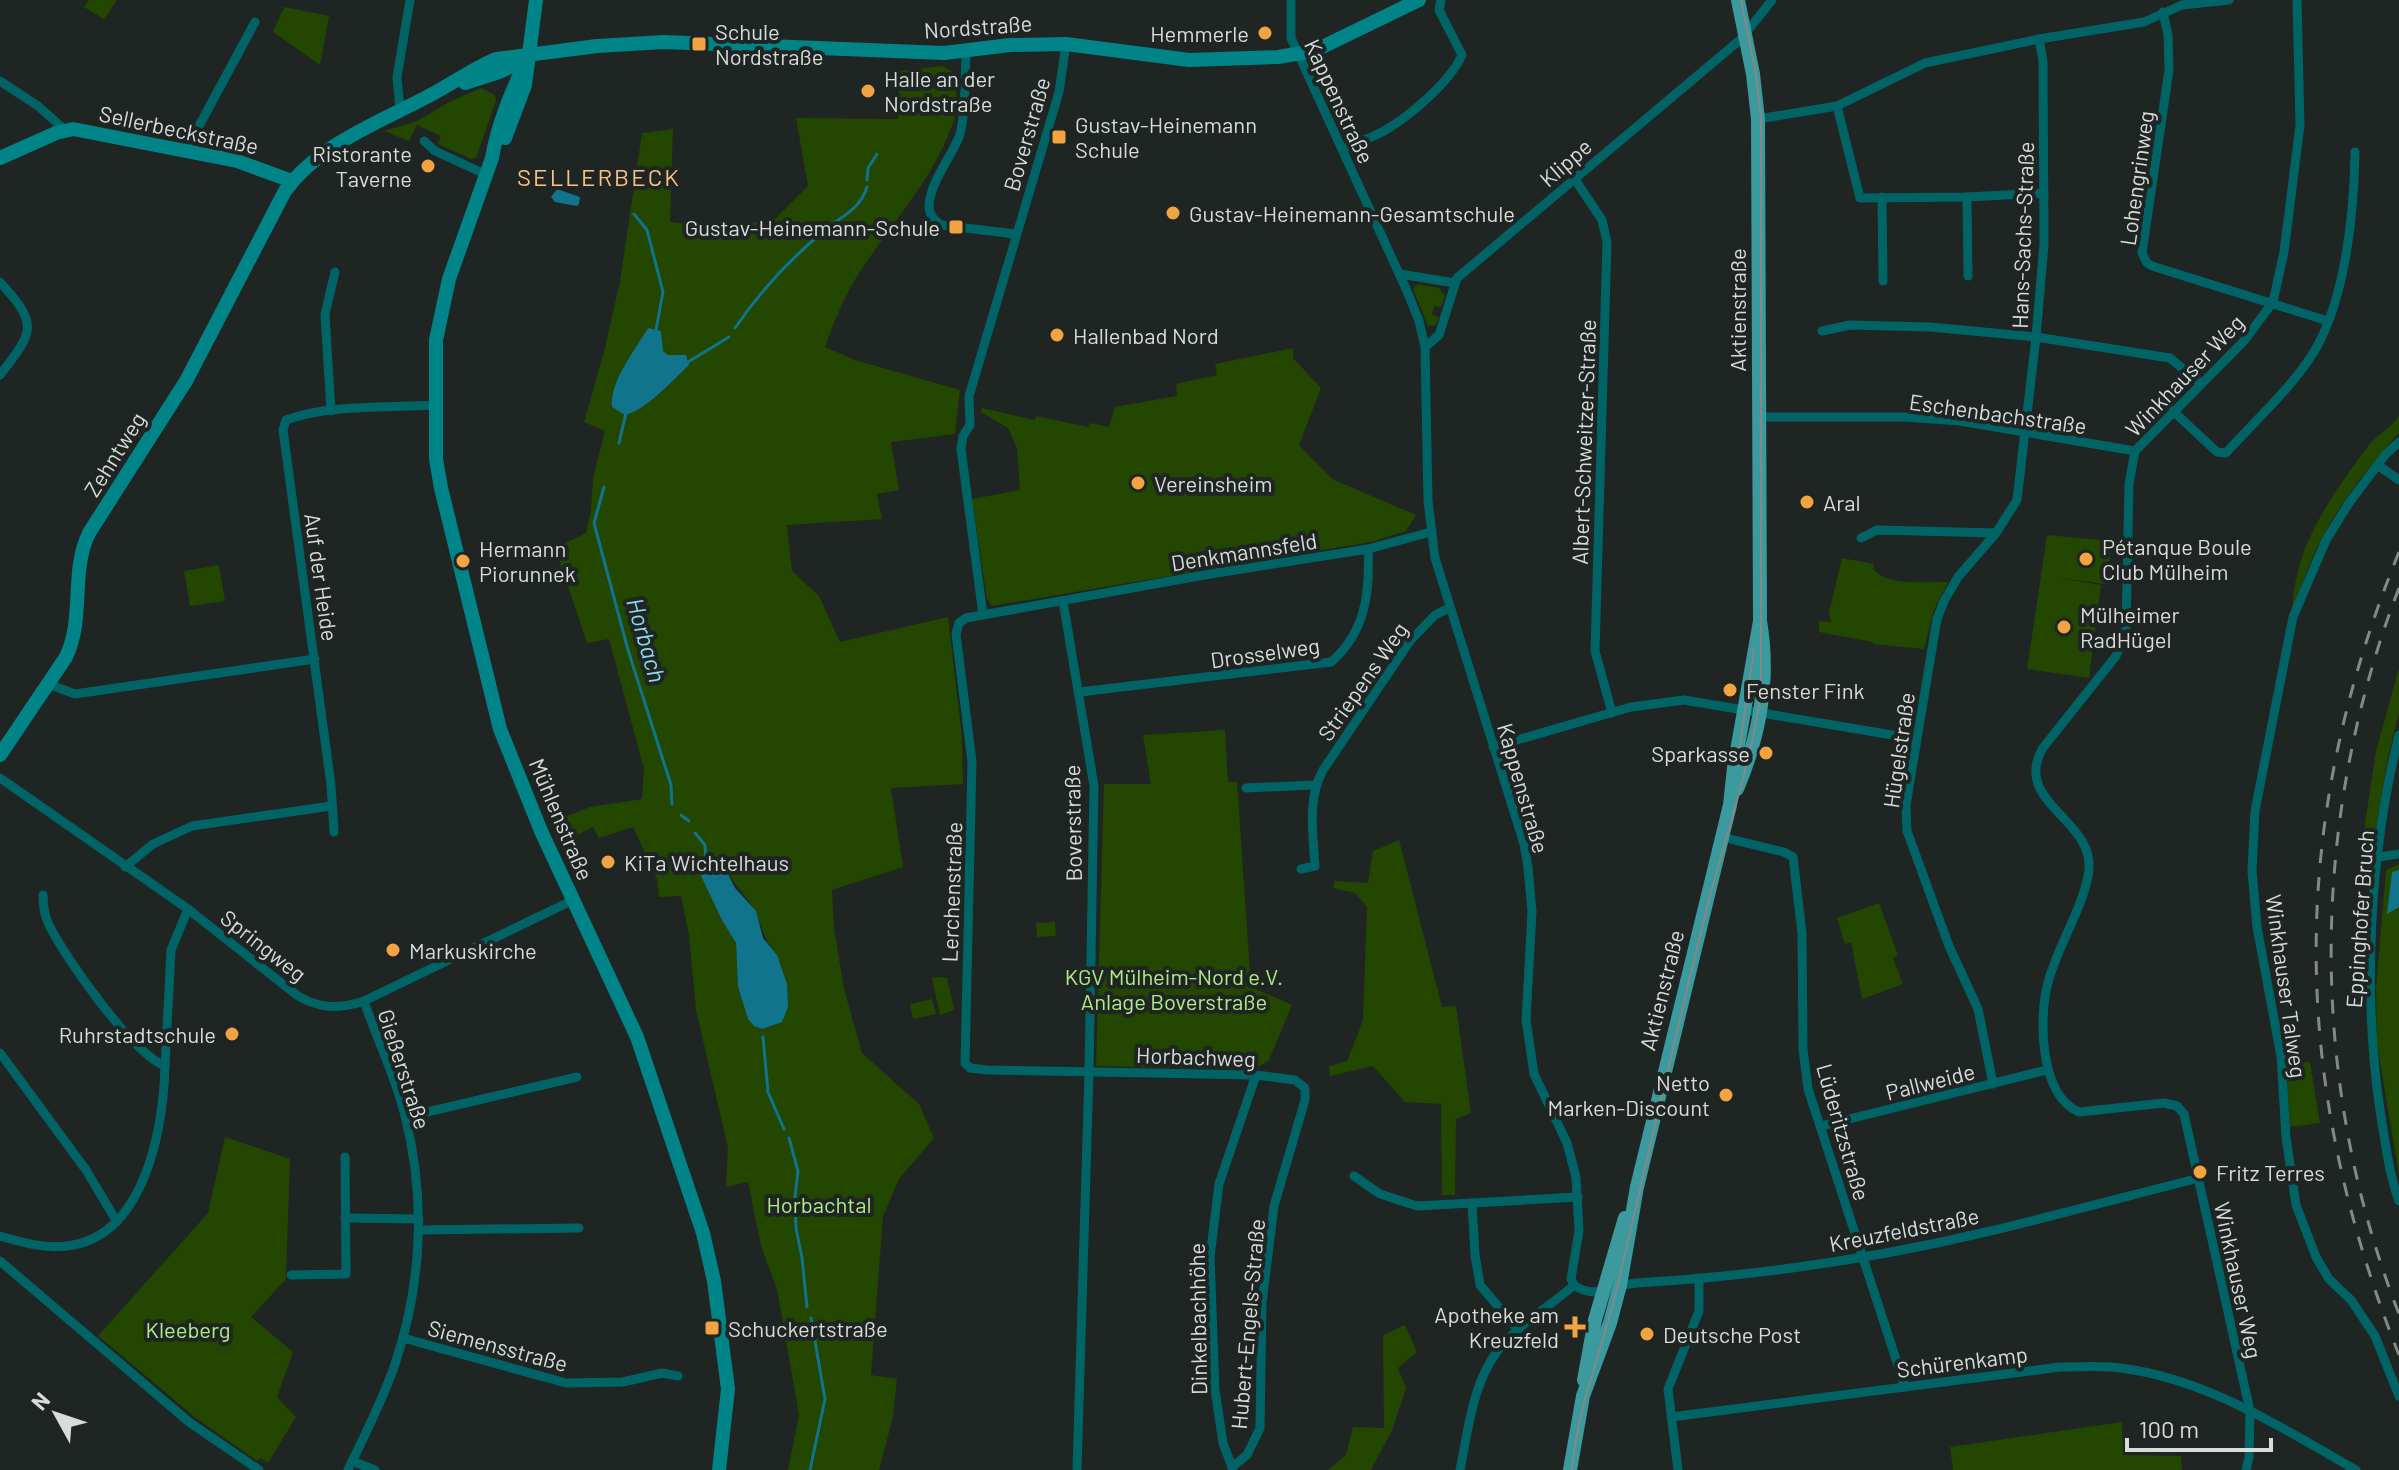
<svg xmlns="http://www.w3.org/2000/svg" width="2399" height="1470" viewBox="0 0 2399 1470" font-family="Barlow,sans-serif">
	<rect width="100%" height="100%" fill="#1f2523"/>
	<g fill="#234600" fill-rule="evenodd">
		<polygon points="89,0 117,0 104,19 84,7"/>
		<polygon points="284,7 329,16 320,65 273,32"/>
		<path d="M 943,66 L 955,73 C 955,86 959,104 955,116 C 939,171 897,217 865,264 C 847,290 835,318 825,347 L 855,360 L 960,390 L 955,434 L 891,442 L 899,490 L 877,494 L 882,519 L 787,525 L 792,571 L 819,596 L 840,642 L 948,617 L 962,737 L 963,784 L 891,788 L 903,867 L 832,890 L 834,928 L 844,989 L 862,1053 L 919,1104 L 934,1138 L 899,1179 L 883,1216 L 871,1375 L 897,1379 L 893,1417 L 879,1470 L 788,1470 L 799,1415 L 777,1289 L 761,1246 L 748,1182 L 726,1187 L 728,1148 L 696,1010 L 689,935 L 681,896 L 659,897 L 657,879 L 633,827 L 599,838 L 593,827 L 559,844 L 550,823 L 590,807 L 642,799 L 644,769 L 609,639 L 587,643 L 555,548 L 586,533 L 591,510 L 593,478 L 605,431 L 584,422 L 604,352 L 620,281 L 642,133 L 673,129 L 670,222 L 722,228 L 775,219 L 808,186 L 796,118 L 898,119 L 899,71 ZM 648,328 L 663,351 L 668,355 L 640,406 L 625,415 L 612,406 C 609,381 636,349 648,328 ZM 702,863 L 726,870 C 734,885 750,899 756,914 C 764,932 763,938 777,955 L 748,1019 L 738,987 L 736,943 L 701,876 Z"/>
		<polygon points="481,88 495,95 496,101 476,158 471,159 438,144 441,136 417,125 409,141 384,131 417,121 449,102"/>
		<polygon points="1418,284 1439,288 1445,296 1441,307 1434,306 1432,315 1439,317 1436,325 1428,326 1413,289"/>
		<polygon points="1293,348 1293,358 1321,388 1299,445 1332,479 1416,515 1406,531 1371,542 992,606 987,599 972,499 1020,490 1017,448 1008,428 981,412 982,408 1035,420 1036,416 1088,427 1090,423 1109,427 1115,407 1177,396 1176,384 1217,375 1215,364"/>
		<path d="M 2399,415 L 2399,433 C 2367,468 2335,509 2315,552 C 2306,572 2299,592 2292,612 C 2293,599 2294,587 2297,575 C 2308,527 2340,484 2369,445 C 2379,433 2391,429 2399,415 Z"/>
		<polygon points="2047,535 2112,541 2106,584 2059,578 2101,585 2089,678 2027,669"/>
		<path d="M 1842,558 L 1874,564 L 1873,569 C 1888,587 1927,581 1948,582 L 1934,610 L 1924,649 L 1873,644 L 1873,642 L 1819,632 L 1819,621 L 1831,622 L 1829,613 Z"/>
		<polygon points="219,565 225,601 190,606 184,571"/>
		<polygon points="2399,668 2399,713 2388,757 2371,857 2360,856 2376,751"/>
		<polygon points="1225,730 1228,782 1237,782 1251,987 1292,1005 1269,1060 1254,1070 1096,1066 1104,784 1151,784 1143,735"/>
		<polygon points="1399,840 1442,1007 1456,1006 1471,1113 1456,1119 1455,1195 1442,1195 1441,1104 1405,1102 1373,1066 1330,1076 1329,1066 1347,1061 1363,1020 1367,907 1355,893 1333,888 1335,881 1368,883 1373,851"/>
		<polygon points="2399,864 2399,1175 2377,1044 2376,988 2386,870"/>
		<polygon points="1879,903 1898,955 1893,958 1903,984 1862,999 1851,942 1845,944 1837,918"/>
		<polygon points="1055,922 1056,936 1037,937 1036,923"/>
		<polygon points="939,977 947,978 954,1010 940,1015 932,978"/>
		<polygon points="932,999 936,1014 913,1019 910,1004"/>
		<polygon points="2310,1062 2320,1123 2290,1127 2286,1063"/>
		<polygon points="225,1137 290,1159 286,1279 251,1317 293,1352 277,1397 296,1417 268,1463 260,1458 257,1461 196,1418 98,1336 208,1213"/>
		<polygon points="1405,1325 1417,1352 1398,1368 1406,1388 1392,1430 1371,1470 1328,1470 1346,1455 1353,1427 1384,1428 1383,1335"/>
		<polygon points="2122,1422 2123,1455 2181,1456 2182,1470 1953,1470 1950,1447"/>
	</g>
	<g fill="#10748d">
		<polygon points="557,189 580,197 579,204 577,206 555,202 551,197"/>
		<path d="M 648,328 L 661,331 L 663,351 L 668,355 L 686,355 L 689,365 C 673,380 646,410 625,415 L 612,407 C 609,381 636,349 648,328 Z"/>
		<polygon points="702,863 713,863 726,870 735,888 756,911 763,938 777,955 787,984 788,1007 782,1022 762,1029 754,1026 748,1019 738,987 736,943 722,920 701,876"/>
		<polygon points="2399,870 2399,907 2387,914 2392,872"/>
	</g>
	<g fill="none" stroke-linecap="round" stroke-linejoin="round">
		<g stroke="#10748d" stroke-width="3">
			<polyline points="867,180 868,168 877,154"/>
			<polyline points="634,214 647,230 663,292 656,330"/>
			<path d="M 735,328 C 759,293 791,258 824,231 C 841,216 860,210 867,187"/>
			<polyline points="688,362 729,337"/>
			<polyline points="619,443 626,413"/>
			<polyline points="604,487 594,523 628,650 671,785 672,804"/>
			<polyline points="681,815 689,821"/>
			<polyline points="695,833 705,845 706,863"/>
			<polyline points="763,1037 768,1092 784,1129"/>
			<polyline points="789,1138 798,1171 795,1197 796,1228 802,1258 807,1307"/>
			<polyline points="810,1470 825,1399 811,1318"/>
		</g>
		<g stroke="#006467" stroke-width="9">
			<polyline points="1291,0 1291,38 1407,291 1419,321 1425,347 1428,501 1435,558 1524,844 1528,867 1532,912 1526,1020 1534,1074 1567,1143 1576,1177 1579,1231 1571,1279 1574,1285"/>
			<polyline points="2163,12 2168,35 2169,70 2142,253 2147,263 2152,266 2328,321"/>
			<path d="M 966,51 C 965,73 966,118 959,137 C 950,159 931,181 929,205 C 929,215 933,219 941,225 L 1015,234"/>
			<polyline points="0,81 38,106 65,130"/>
			<polyline points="1837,106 1860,198 1967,197 2044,193"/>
			<polyline points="400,110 397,77 410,0"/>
			<polyline points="1758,119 1837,106 1925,63 2039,39 2144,22 2182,5 2229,0"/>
			<polyline points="424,141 435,151 487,175"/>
			<path d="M 1343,149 C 1356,143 1371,138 1384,131 C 1410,116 1450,82 1462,55 L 1439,10 L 1441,0"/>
			<polyline points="185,152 255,22"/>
			<polyline points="1574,178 1602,220 1607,242 1595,651 1612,713"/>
			<polyline points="1882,197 1883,281"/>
			<polyline points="1967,197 1968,276"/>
			<polyline points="1400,274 1455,283"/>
			<path d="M 0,282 C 39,325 34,331 0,375"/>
			<polyline points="1822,331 1850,325 1930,327 2036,337 2170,358 2201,384"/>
			<polyline points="1425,347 1439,335 1457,278 1741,39 1772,0"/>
			<polyline points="331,411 325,314 335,272"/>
			<path d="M 2173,411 L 2217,452 L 2226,453 C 2253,423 2285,394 2308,361 C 2345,309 2354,214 2355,152"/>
			<polyline points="1759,417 1904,417 1960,421 2135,451"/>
			<polyline points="2399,442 2385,455 2349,503 2326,540 2293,617 2255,811 2252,871 2257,927 2281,1056 2286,1137 2296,1205 2316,1257 2329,1279 2351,1300 2375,1336 2399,1396"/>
			<polyline points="2379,466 2399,480"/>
			<polyline points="1861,538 1877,530 1996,533"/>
			<polyline points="1063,601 1094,786 1089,1072 1077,1470"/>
			<polyline points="983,615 961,449 963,436 970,425 969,396 1059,92 1066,44"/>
			<polyline points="48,684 75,694 315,659"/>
			<path d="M 1080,692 L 1331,662 C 1366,632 1370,592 1368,549"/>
			<path d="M 2399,735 C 2369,855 2362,995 2381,1117 C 2386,1146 2389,1174 2399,1201"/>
			<polyline points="1493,747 1631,707 1684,700 1916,739"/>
			<path d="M 0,778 L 188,909 L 298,996 C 320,1009 340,1009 364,1001 L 573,900"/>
			<polyline points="1246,788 1314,785"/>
			<path d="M 334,832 L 331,785 L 283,430 L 286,420 C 332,404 387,408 435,405"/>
			<polyline points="1722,837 1784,852 1793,857 1802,933 1803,1049 1808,1089 1905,1387"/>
			<polyline points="2379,857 2399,854"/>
			<polyline points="125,867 153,844 192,826 331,806"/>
			<path d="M 1301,869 L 1315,866 C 1313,833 1307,799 1323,770 L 1410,641 L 1435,615 L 1449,608"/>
			<polyline points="0,1053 86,1170 117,1222"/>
			<polyline points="165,1066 171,950 188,909"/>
			<polyline points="1993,1084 1978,1009 1949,946 1907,831 1906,805 1937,619 1944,601 1958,577 1996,533 2017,500 2036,337 2044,244 2043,61 2039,39"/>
			<polyline points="406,1117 577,1077"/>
			<polyline points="1821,1126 2047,1070"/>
			<polyline points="1354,1176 1380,1194 1417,1206 1578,1197"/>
			<polyline points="1472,1203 1475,1255 1480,1285 1518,1330"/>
			<polyline points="345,1218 419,1219"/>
			<polyline points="419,1230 579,1228"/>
			<path d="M 0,1236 C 21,1242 44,1249 67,1246 C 145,1237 163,1129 165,1066 C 132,1053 66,959 49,925 C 44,915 43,906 43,895"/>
			<polyline points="0,1261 189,1422 259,1470"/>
			<polyline points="291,1275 346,1274 345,1157"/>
			<path d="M 1574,1285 C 1595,1301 1614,1284 1637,1283 C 1754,1276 1873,1259 1986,1232 C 2058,1215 2128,1196 2199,1178"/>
			<polyline points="403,1338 566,1383 623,1382 662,1373 678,1376"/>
			<path d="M 1671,1417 L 2060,1367 C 2080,1367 2101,1365 2121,1368 C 2207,1379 2282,1428 2356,1470"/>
			<polyline points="352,1461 375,1470"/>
			<polyline points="1232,1467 1247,1455 1260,1428 1262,1303 1274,1206 1305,1100 1305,1088 1295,1080 1256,1075 987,1070 970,1068 965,1063 972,762 956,634 959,623 966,618 1210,574 1368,549 1431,532"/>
			<path d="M 348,1470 C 364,1436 383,1400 395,1364 C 422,1284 426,1198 405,1116 C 396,1077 377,1040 364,1001"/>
			<polyline points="1233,1470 1223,1443 1215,1390 1210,1257 1219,1184 1256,1075"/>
			<path d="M 1460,1470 C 1469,1426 1473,1375 1506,1341 C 1525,1320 1552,1305 1574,1285"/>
			<polyline points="1678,1470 1668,1389 1699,1311 1699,1278"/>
			<path d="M 2246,1470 L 2249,1457 L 2250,1411 L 2184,1114 L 2177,1106 L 2164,1103 L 2079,1112 C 2039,1095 2038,1015 2049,979 C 2059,944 2081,911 2088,876 C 2100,820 2012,805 2042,749 L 2116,656 L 2126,629 L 2129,484 L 2135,451 L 2244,341 L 2273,302 L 2284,252 L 2300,125 L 2297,0"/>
		</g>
		<g stroke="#018488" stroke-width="14">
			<path d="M 528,56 C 513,89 498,122 492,158 L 449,279 L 436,340 L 436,459 L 441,488 L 500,729 L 541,831 L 637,1037 L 703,1233 L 714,1281 L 728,1389 L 719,1470"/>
			<polyline points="465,83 502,71 523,59"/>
			<polyline points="505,138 525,85 536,0"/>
			<polyline points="0,158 56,133 73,129 237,161 292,181"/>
			<path d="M 0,755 L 66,657 C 85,617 70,572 89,533 L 186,381 L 285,191 C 322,141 384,121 436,92 C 456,81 475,68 496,59 L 597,46 L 664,42 L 944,53 L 1010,45 L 1066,44 L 1189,60 L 1278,57 L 1314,51 L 1419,0"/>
		</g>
		<g stroke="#3a9a9e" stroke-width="14">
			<path d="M 1737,789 C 1760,735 1770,679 1760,621 L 1758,119 L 1753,74 L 1738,0"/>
			<polyline points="1584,1380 1595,1320 1625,1218"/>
			<polyline points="1570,1470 1583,1396 1610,1323 1620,1285 1637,1187 1730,805 1734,768 1760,621"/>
		</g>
		<g stroke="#848987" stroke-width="2">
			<polyline points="1739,752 1754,649"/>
			<path d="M 1572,1470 C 1577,1407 1603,1348 1617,1288 C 1647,1160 1676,1032 1708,904 C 1726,834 1751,764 1761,692 L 1761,118 L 1756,74 L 1741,0"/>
		</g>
		<g stroke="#848987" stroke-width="3" stroke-dasharray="14 14" stroke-linecap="butt">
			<path d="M 2399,552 C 2287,827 2290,1080 2399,1355"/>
			<path d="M 2399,588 C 2309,821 2308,1081 2399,1314"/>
		</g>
	</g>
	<g fill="#f3a442" stroke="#1f2523" stroke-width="3">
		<circle cx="1265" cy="33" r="8"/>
		<rect x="691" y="36" width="16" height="16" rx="4"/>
		<circle cx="868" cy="91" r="8"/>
		<rect x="1051" y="129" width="16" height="16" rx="4"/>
		<circle cx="428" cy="166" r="8"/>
		<circle cx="1173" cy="213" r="8"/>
		<rect x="948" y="219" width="16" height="16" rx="4"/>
		<circle cx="1057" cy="335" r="8"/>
		<circle cx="1138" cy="483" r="8"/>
		<circle cx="1807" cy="502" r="8"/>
		<circle cx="2086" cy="559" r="8"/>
		<circle cx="463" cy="561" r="8"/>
		<circle cx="2064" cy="627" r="8"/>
		<circle cx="1730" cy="690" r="8"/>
		<circle cx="1766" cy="753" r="8"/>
		<circle cx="608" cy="862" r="8"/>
		<circle cx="393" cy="950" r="8"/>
		<circle cx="232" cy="1034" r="8"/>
		<circle cx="1726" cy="1095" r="8"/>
		<circle cx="2200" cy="1172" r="8"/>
		<path d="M1571 1315h8v8h8v8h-8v8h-8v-8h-8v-8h8z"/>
		<rect x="704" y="1320" width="16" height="16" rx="4"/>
		<circle cx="1647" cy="1334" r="8"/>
	</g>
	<g text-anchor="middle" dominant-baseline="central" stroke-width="8" stroke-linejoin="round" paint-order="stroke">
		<g font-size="22" fill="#d8dcdb" stroke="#1f2523">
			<text transform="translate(978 26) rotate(-4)">Nordstraße</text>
			<text transform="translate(1340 101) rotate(65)">Kappenstraße</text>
			<text transform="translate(179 129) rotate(12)">Sellerbeckstraße</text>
			<text transform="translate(1026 134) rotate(-74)">Boverstraße</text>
			<text transform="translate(1565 162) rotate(-41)">Klippe</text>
			<text transform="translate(2136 178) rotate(-82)">Lohengrinweg</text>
			<text transform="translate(2022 235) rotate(-88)">Hans-Sachs-Straße</text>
			<text transform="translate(1737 310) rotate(-90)">Aktienstraße</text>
			<text transform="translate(2184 375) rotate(-46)">Winkhauser Weg</text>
			<text transform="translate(1998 413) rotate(8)">Eschenbachstraße</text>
			<text transform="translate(1583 442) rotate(-88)">Albert-Schweitzer-Straße</text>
			<text transform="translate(114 454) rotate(-58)">Zehntweg</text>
			<text transform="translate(1244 551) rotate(-9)">Denkmannsfeld</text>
			<text transform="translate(322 577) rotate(82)">Auf der Heide</text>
			<text transform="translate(1265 652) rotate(-8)">Drosselweg</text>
			<text transform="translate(1362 681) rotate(-55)">Striepens Weg</text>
			<text transform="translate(1898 750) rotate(-82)">Hügelstraße</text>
			<text transform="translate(1524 788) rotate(74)">Kappenstraße</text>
			<text transform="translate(562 819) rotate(67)">Mühlenstraße</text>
			<text transform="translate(1072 823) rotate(-91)">Boverstraße</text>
			<text transform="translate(951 892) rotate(-88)">Lerchenstraße</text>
			<text transform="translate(2359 919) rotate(-86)">Eppinghofer Bruch</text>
			<text transform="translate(264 945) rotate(38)">Springweg</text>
			<text transform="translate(2287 986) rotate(82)">Winkhauser Talweg</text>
			<text transform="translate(1661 990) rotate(-76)">Aktienstraße</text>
			<text transform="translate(1196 1056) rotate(2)">Horbachweg</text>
			<text transform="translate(405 1069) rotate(72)">Gießerstraße</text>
			<text transform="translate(1930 1081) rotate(-14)">Pallweide</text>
			<text transform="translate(1844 1132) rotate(74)">Lüderitzstraße</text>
			<text transform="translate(1904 1229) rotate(-11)">Kreuzfeldstraße</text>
			<text transform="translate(2239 1280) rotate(78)">Winkhauser Weg</text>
			<text transform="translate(1197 1319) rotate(-91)">Dinkelbachhöhe</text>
			<text transform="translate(1247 1324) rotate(-85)">Hubert-Engels-Straße</text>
			<text transform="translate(498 1345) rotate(15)">Siemensstraße</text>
			<text transform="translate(1962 1361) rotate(-7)">Schürenkamp</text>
		</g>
		<g font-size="22" fill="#d8dcdb" stroke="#1f2523" text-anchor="start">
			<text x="715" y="31">Schule<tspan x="715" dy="25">Nordstraße</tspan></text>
			<text x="1249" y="33" text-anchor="end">Hemmerle</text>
			<text x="884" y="78">Halle an der<tspan x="884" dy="25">Nordstraße</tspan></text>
			<text x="1075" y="124">Gustav-Heinemann<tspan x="1075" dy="25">Schule</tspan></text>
			<text x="412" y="153" text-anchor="end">Ristorante<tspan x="412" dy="25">Taverne</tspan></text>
			<text x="1189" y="213">Gustav-Heinemann-Gesamtschule</text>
			<text x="940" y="227" text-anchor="end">Gustav-Heinemann-Schule</text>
			<text x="1073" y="335">Hallenbad Nord</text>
			<text x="1154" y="483">Vereinsheim</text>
			<text x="1823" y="502">Aral</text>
			<text x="2102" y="546">Pétanque Boule<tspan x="2102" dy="25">Club Mülheim</tspan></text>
			<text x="479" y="548">Hermann<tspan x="479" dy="25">Piorunnek</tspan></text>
			<text x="2080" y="614">Mülheimer<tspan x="2080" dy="25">RadHügel</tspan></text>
			<text x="1746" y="690">Fenster Fink</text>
			<text x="1750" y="753" text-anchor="end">Sparkasse</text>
			<text x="624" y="862">KiTa Wichtelhaus</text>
			<text x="409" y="950">Markuskirche</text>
			<text x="216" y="1034" text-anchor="end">Ruhrstadtschule</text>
			<text x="1710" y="1082" text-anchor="end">Netto<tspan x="1710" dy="25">Marken-Discount</tspan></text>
			<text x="2216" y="1172">Fritz Terres</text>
			<text x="1559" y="1314" text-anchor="end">Apotheke am<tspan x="1559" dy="25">Kreuzfeld</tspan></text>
			<text x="728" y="1328">Schuckertstraße</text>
			<text x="1663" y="1334">Deutsche Post</text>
		</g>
		<g font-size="22" fill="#afeb87" stroke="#1f2523">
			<text x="1174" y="976">KGV Mülheim-Nord e.V.<tspan x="1174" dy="25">Anlage Boverstraße</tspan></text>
			<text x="819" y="1204">Horbachtal</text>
			<text x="188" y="1329">Kleeberg</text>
		</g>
		<g font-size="24" letter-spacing="2" fill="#fac386" stroke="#1f2523">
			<text x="599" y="176">SELLERBECK</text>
		</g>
		<g font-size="24" font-style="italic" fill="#8adaf4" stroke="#1f2523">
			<text transform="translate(647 640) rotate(74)">Horbach</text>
		</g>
	</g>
	<g transform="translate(56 1414) rotate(310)" stroke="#1f2523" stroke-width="6" paint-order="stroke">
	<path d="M0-6L14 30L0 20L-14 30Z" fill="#d8dcdb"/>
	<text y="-12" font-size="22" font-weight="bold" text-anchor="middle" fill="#d8dcdb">N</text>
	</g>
	<path d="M2127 1438v12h144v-12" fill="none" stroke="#d8dcdb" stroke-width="4"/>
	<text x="2139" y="1438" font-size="24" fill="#d8dcdb" stroke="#1f2523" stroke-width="6" paint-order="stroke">100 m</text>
</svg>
